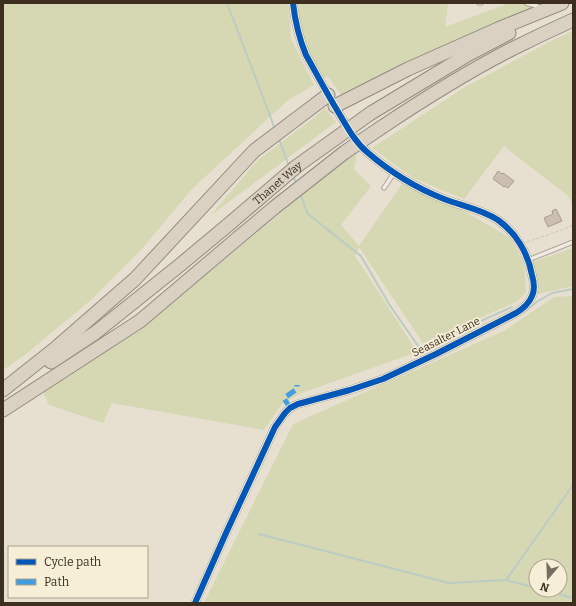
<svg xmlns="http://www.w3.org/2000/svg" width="576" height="606" viewBox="0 0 576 606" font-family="Bitter,serif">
	<rect width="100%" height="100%" fill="#e7e0d1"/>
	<g fill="#d6d7b3" fill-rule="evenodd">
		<polygon points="3,3 288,3 290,19 291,39 314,85 288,100 191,190 142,249 92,299 26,354 3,370"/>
		<path d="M 297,3 L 448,3 L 445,27 L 509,3 L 545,3 L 341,95 L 328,76 L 323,79 C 309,53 298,34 297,3 Z"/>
		<polygon points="573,31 573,205 568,196 504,146 464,199 413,178 372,148 465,87 555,39"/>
		<polygon points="325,108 336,122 210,216 258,160 315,117"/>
		<polygon points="358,148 354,169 371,186 341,225 359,246 402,184 461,209 510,238 524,262 526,292 518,301 423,343 359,247 355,256 417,352 299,394 281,405 264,430 112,403 103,423 49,405 42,390 139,331"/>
		<polygon points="573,248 573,286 538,294 533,262"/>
		<path d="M 573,296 L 573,603 L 204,603 L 293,424 L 504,331 L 554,297 ZM 536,566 L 560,566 L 560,590 L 536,590 Z"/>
	</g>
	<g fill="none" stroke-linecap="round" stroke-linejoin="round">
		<g stroke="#bcccc2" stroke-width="2">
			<polyline points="227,3 275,129"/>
			<polyline points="279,139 289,166"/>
			<polyline points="293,176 297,185"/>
			<polyline points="300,193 308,214 361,256 389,304 418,346 421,348 512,307"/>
			<polyline points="524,312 538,301 552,293 573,289"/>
			<polyline points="259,534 449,583 506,580 536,588"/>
			<polyline points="506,580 573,485"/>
			<polyline points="543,590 573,598"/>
		</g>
	</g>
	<g fill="#cbbfb2" stroke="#a89c90">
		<polygon points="498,171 502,174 503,173 514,181 508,188 505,186 504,187 500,184 493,179"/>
		<polygon points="556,209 562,221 548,227 544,218 553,214 552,211"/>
	</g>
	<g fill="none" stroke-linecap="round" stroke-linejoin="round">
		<defs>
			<g id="lane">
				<polyline points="479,3 481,3"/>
				<polyline points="526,3 540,7"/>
				<polyline points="384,188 394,173"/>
				<polyline points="528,260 573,242"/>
			</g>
			<path id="street" d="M 195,603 L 226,533 L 275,427 L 285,413 L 290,408 L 298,404 L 350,390 L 383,379 L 436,354 L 516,313 C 523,308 529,304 532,296 C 535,290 534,282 532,275 C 528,253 516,233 498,220 C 481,209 462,206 444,199 C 416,188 390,172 367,152 C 352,139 344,121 334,105 C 324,88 315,71 306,55 C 299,38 295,21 293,3"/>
			<g id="highway">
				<polyline points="335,106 408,69 498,29 562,3"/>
				<polyline points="371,113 469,54 509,33"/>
				<path d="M 382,127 C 424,99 467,72 512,49 C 532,39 553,29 573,20"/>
				<polyline points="51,362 95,333 180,265 228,225"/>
				<polyline points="3,390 57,347 135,279 254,151 328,95"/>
				<polyline points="3,410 140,321 238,238"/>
			</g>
		</defs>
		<use href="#lane" stroke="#ada599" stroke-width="5.5"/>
		<use href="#street" stroke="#ada599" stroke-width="9"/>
		<use href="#highway" stroke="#928b80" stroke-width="15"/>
		<polyline stroke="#c8c2b9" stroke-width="1" stroke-dasharray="3 2" stroke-linecap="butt" points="527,242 562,230 573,225"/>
		<use href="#lane" stroke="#efebe3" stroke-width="3.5"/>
		<use href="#street" stroke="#efebe3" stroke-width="7"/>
		<use href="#highway" stroke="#dad1c2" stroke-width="13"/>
		<defs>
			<g id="highway-bridge">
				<path id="s1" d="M 228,225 L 297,166 L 371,113"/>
				<polyline points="238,238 275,207 345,152 382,127"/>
			</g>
		</defs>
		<use href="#highway-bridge" stroke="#928b80" stroke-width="15" stroke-linecap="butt"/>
		<use href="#highway-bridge" stroke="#dad1c2" stroke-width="13"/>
		<g stroke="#3f9de0" stroke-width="5" stroke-dasharray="10 5" stroke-linecap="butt">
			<polyline points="98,3 98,4"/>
			<polyline points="290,408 284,398 297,389 297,385"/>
		</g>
		<defs>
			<path id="cycleway" d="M 195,603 L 226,533 L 275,427 L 285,413 L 290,408 L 298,404 L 350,390 L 383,379 L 436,354 L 516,313 C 523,308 529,304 532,296 C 535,290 534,282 532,275 C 528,253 516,233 498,220 C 481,209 462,206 444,199 C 416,188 390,172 367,152 C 352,139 344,121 334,105 C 324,88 315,71 306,55 C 299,38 295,21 293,3"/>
		</defs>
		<use href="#cycleway" stroke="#f7eed8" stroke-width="8"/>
		<use href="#cycleway" stroke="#0057b8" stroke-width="6"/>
	</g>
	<g text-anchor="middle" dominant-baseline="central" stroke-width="3.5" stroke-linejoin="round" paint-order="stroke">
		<g font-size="11" fill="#3d2e20" stroke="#f7eed8">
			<text stroke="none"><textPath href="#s1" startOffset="65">Thanet Way</textPath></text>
			<text transform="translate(446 337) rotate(-27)">Seasalter Lane</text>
		</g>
	</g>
	<rect width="576" height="606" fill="none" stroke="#3d2e20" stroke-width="8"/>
	<rect x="8" y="546" width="140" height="52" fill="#f7eed8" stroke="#ada18e"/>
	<rect x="16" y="559" width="20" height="6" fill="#0057b8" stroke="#ada18e"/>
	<text x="44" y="566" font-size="12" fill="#3d2e20">Cycle path</text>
	<rect x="16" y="579" width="20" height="6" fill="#3f9de0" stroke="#ada18e"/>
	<text x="44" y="586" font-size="12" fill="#3d2e20">Path</text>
	<g transform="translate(548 578) rotate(199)"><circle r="19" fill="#f7eed8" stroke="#ada18e"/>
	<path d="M0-3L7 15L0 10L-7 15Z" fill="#786c5e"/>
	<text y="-6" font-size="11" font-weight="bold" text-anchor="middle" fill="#3d2e20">N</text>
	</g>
</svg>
